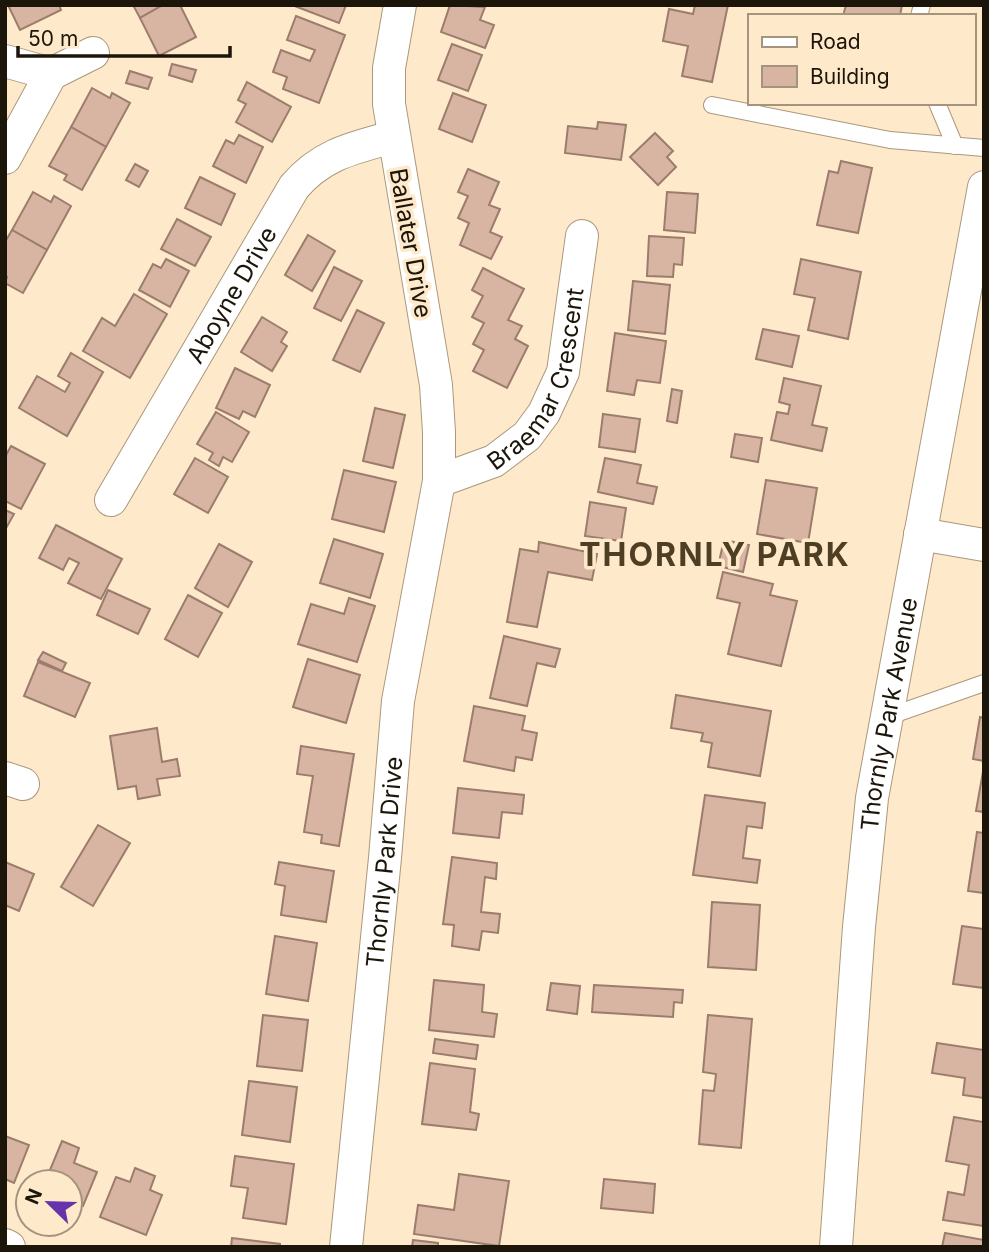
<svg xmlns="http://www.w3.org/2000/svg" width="989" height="1252" viewBox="0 0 989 1252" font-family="Inter,sans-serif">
	<rect width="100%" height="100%" fill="#fee9cb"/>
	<g fill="#d8b5a2" stroke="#9c7d6d" stroke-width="2">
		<polygon points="8,5 59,5 61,10 20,30"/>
		<polygon points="133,5 163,5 140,18"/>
		<polygon points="163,5 180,5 196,37 159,56 140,18"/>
		<polygon points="292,5 346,5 339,23"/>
		<polygon points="450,5 485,7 480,20 494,25 485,48 441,32"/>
		<polygon points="695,5 728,5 712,82 682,76 688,46 663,41 669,9 693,14"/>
		<polygon points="846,5 902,5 900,16 843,16"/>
		<polygon points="296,16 345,35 319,103 283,89 287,77 273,72 281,50 310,61 315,50 287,40"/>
		<polygon points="452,44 482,55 468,91 438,80"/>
		<polygon points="172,64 196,70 192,82 169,75"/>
		<polygon points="130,71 152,78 148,89 126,83"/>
		<polygon points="247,82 291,107 272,142 236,122 246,104 238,100"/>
		<polygon points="92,88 110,98 112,93 130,103 106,147 71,127"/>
		<polygon points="453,93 486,105 472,142 439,129"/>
		<polygon points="598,122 626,125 621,160 565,153 568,126 597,129"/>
		<polygon points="71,127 106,147 82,190 64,180 67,175 49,166"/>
		<polygon points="655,133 673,151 667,157 676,167 658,185 630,157"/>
		<polygon points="239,135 263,147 246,183 213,166 226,140 234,144"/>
		<polygon points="841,161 872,168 858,233 817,225 829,171 838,173"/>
		<polygon points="135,164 148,171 139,187 126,180"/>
		<polygon points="468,169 499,182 489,205 500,209 490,232 502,237 491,259 460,245 469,223 458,218 468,196 458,192"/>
		<polygon points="200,177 235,194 221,225 185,208"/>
		<polygon points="33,192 51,202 54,196 71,206 47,250 12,230"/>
		<polygon points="667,192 698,194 695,233 664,230"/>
		<polygon points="177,219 211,237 195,266 161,249"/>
		<polygon points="12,230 47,250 23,293 5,283 7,277 5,276 5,242"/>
		<polygon points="308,235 335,251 312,291 285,275"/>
		<polygon points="649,236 684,238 682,265 674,264 673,277 647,276"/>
		<polygon points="166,259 189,271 170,307 139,290 153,264 161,268"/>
		<polygon points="801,259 861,272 848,339 808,330 815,298 794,294"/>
		<polygon points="334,267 362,281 341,321 314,308"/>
		<polygon points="483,268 524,289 508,320 522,326 515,339 528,346 507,388 473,371 484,350 473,344 484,323 472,317 483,296 472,290"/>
		<polygon points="633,281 670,285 665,334 628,330"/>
		<polygon points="134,294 167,314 130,378 83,351 102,318 115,326"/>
		<polygon points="357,310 384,323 360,372 333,360"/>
		<polygon points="262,317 287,332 281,342 287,346 272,371 241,352"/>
		<polygon points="763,329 799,336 792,367 756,359"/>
		<polygon points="615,333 666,341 660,383 637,380 634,395 607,391"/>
		<polygon points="71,353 103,372 67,436 19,408 37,376 65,392 70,383 58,376"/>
		<polygon points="235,368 270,385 255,417 243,411 239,419 216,408"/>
		<polygon points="784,378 821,386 812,425 827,428 822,451 771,440 777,412 788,414 790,405 779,402"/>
		<polygon points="672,389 682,391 677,423 667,421"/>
		<polygon points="375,408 405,415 393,468 363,461"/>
		<polygon points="216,412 249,432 232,462 223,457 219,466 209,460 213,453 197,444"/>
		<polygon points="603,414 640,419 635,452 599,447"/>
		<polygon points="735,434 762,438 758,462 731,457"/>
		<polygon points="11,446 45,464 21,509 5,501 5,457"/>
		<polygon points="195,458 228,477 208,513 174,494"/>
		<polygon points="605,458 641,465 637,483 657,487 653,504 598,492"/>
		<polygon points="344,470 396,482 384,532 332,519"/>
		<polygon points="766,480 817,488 808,543 757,534"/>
		<polygon points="590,502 626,508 621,541 585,536"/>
		<polygon points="5,510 14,514 5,530"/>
		<polygon points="56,525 122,559 101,599 68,583 79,563 69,558 63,570 39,558"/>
		<polygon points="334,539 383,554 370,598 320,583"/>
		<polygon points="724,540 749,545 743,572 718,566"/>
		<polygon points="539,542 597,554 592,580 548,572 537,627 507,622 520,549 538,552"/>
		<polygon points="219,544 252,562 228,607 195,588"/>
		<polygon points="723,572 773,584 770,595 797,601 781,666 728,654 740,603 717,598"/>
		<polygon points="108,590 150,609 138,634 97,615"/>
		<polygon points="188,595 222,613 198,657 165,639"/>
		<polygon points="349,598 375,606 357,662 298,644 311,604 344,614"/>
		<polygon points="504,636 560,649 555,667 537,663 527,706 490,698"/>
		<polygon points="43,652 66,663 62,671 38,660"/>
		<polygon points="308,659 360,675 346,723 293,707"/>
		<polygon points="38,662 90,683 75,717 24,696"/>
		<polygon points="676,695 771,711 760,776 708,767 712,743 701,741 703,733 671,728"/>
		<polygon points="474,706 525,716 522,730 537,733 532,760 516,757 514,771 464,761"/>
		<polygon points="980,717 984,718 984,761 973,759"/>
		<polygon points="157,728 162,762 177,759 180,776 157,779 160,795 138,799 136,786 118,789 110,736"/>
		<polygon points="301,746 354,754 339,846 321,843 322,835 304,832 313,776 297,774"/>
		<polygon points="984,766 984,812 976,811"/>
		<polygon points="458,788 524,795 522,814 502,812 499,838 453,833"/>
		<polygon points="705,795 765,803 762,828 747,826 743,858 760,860 757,883 693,875"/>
		<polygon points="98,825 130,843 93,906 61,887"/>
		<polygon points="977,832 984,833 984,893 968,891"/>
		<polygon points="452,857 497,863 496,879 485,877 481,912 500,914 498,933 482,931 479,950 452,946 454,925 443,924"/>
		<polygon points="5,862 34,874 19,911 5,905"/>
		<polygon points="279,862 334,871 326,922 281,915 285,886 275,884"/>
		<polygon points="712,902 760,905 756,970 708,967"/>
		<polygon points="962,926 984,929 984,988 953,984"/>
		<polygon points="275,936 317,943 308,1001 266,994"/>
		<polygon points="434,980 484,985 482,1012 497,1014 494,1037 429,1030"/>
		<polygon points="551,983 580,986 577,1014 547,1010"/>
		<polygon points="594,985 683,990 682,1003 674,1002 673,1017 592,1012"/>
		<polygon points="263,1015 308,1020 302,1071 257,1066"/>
		<polygon points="708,1015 752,1019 741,1148 699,1144 703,1090 714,1091 716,1074 703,1072"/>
		<polygon points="435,1039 478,1045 476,1059 433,1053"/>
		<polygon points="937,1043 984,1050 984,1098 963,1095 965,1078 932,1073"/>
		<polygon points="430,1063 475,1069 470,1112 479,1114 476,1130 422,1124"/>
		<polygon points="249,1081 297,1087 290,1142 242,1135"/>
		<polygon points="954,1117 983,1122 984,1226 943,1220 948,1192 964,1195 969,1165 946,1161"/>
		<polygon points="5,1136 29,1145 14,1183 5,1179"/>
		<polygon points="62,1141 79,1148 74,1163 97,1172 83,1206 70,1200 70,1182 45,1182"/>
		<polygon points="235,1156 294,1164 286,1224 243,1218 248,1188 231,1186"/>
		<polygon points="135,1168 155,1176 150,1190 162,1195 146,1235 100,1217 116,1177 130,1182"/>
		<polygon points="459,1174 509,1181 499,1246 414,1234 418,1205 454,1210"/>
		<polygon points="604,1179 655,1184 653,1213 601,1208"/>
		<polygon points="945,1233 984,1240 984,1247 942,1247"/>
		<polygon points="232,1238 280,1244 280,1247 231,1247"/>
		<polygon points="413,1240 438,1243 438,1247 412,1247"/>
	</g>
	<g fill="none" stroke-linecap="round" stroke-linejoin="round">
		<defs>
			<g id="lane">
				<polyline points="919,16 922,5"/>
				<polyline points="937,103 955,146"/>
				<polyline points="712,105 890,140 984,148"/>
				<polyline points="887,717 984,683"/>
			</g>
			<g id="street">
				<polyline points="5,61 51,74 93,53"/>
				<polyline points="5,158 51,74"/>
				<path id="s1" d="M 439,481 L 494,461 L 527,436 L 544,413 L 563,372 L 582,236"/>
				<path id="s2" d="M 111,500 L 294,187 C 322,154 353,148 393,137"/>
				<polyline points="920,534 984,545"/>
				<polyline points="5,778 23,784"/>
				<polyline points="5,1245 9,1247"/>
				<path id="s3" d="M 346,1247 L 385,858 L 398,701 L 439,481 L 439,432 L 436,385 L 389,104 L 389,68 L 400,5"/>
				<path id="s4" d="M 836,1247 L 859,927 L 872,798 L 984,187"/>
			</g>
		</defs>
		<use href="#lane" stroke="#ab987c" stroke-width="18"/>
		<use href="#street" stroke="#ab987c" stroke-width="34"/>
		<use href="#lane" stroke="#fff" stroke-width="16"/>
		<use href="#street" stroke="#fff" stroke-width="32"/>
	</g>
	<g text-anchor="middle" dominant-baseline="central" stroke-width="7" stroke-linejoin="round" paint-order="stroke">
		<g font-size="24" fill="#1c150a" stroke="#fee9cb">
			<text transform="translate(411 243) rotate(80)">Ballater Drive</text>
			<text stroke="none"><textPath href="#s2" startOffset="238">Aboyne Drive</textPath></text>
			<text stroke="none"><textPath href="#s1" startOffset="156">Braemar Crescent</textPath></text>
			<text stroke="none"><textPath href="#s4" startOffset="536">Thornly Park Avenue</textPath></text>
			<text stroke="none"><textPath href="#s3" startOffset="387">Thornly Park Drive</textPath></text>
		</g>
		<g font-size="32" font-weight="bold" letter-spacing="2" fill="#4e3e24" stroke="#fee9cb">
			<text x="715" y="554">THORNLY PARK</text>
		</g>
	</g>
	<rect width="989" height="1252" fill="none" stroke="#1c150a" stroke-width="14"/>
	<rect x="748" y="14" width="228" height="91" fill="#fee9cb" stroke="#a4947e" stroke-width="2"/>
	<rect x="762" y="37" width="35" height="10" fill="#ffffff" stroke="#a4947e" stroke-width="2"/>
	<text x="810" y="49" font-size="21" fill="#1c150a">Road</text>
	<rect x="762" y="66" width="35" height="21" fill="#d8b5a2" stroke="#a4947e" stroke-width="2"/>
	<text x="810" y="84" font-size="21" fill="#1c150a">Building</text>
	<g transform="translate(49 1203) rotate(293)"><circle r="33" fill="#fee9cb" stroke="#a4947e" stroke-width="2"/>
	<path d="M0-5L12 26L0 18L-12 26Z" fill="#6733aa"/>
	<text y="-10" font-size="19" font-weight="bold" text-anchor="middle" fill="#1c150a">N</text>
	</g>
	<path d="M18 46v10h212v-10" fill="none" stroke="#1c150a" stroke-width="3.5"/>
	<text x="28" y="46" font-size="21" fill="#1c150a" stroke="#fee9cb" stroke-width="5" paint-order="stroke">50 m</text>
</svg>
